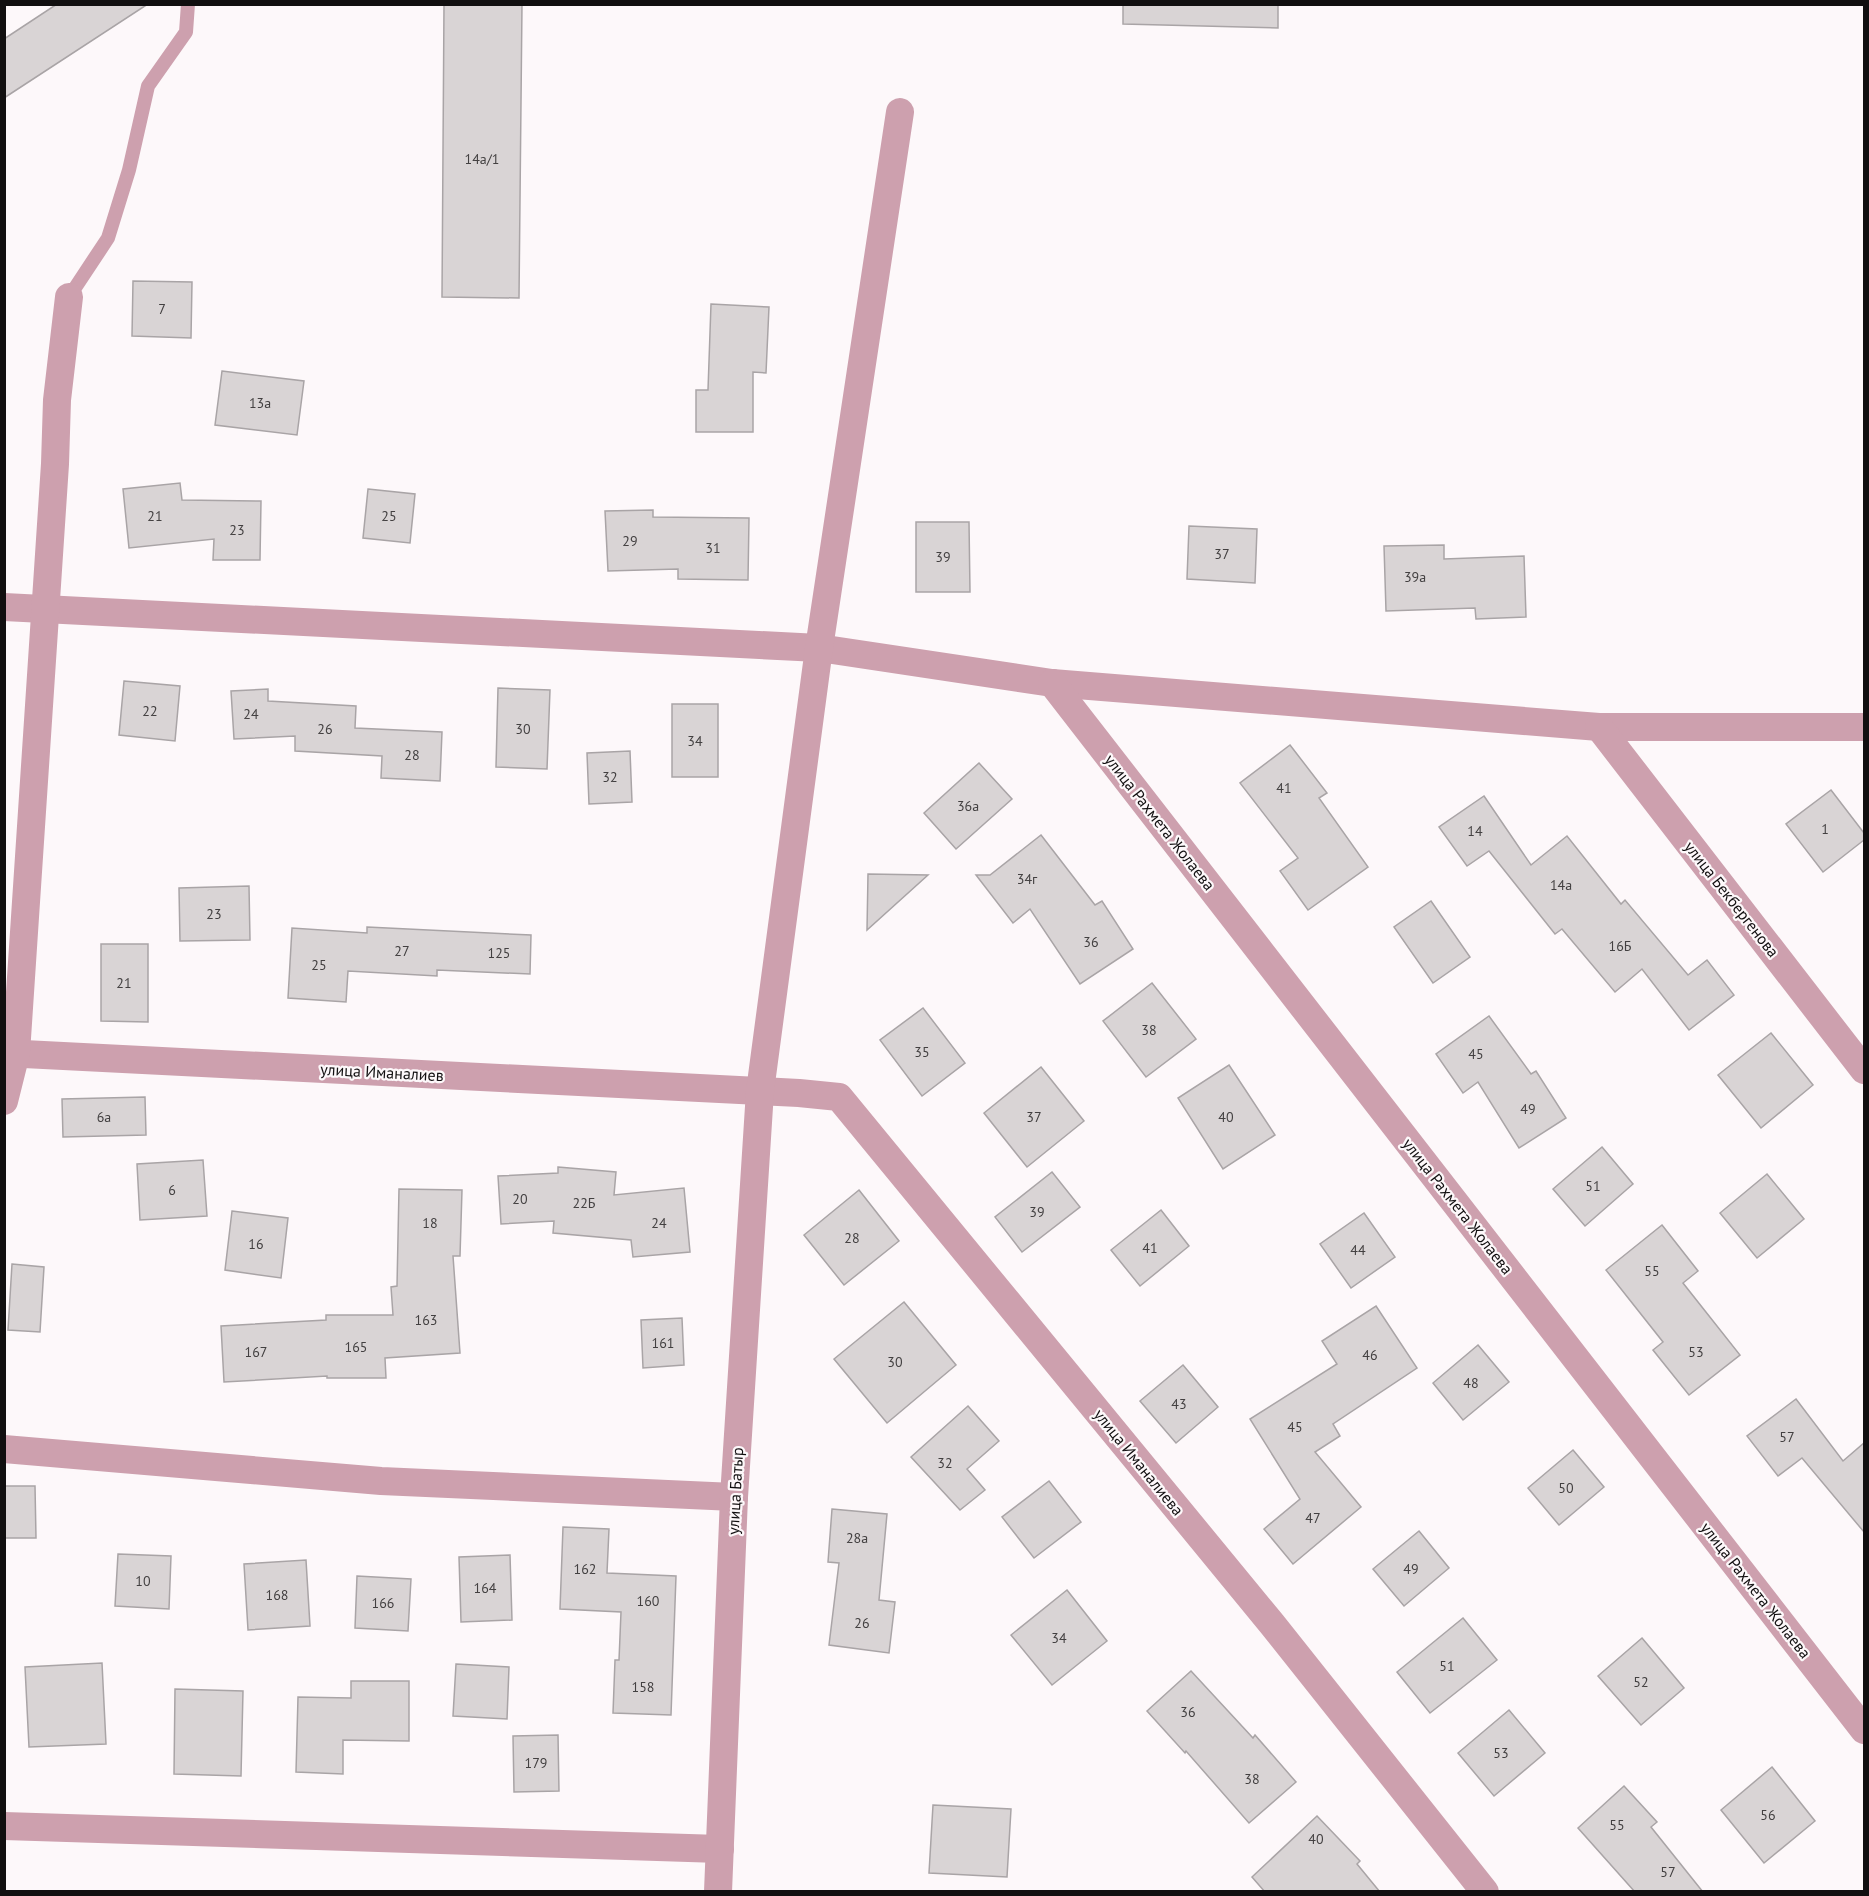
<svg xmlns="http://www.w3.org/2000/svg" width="1869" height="1896" viewBox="0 0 1869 1896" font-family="'PT Sans',sans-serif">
	<rect width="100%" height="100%" fill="#fdf8fa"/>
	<g fill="#d9d4d5" stroke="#a9a4a6" stroke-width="1.5">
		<polygon points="57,4 148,4 4,98 4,39"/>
		<polygon points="444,4 522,4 519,298 442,297"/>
		<polygon points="1123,4 1278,4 1278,28 1123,24"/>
		<polygon points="133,281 192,282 191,338 132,336"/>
		<polygon points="711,304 769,307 766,373 753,372 753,432 696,432 696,390 708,390"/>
		<polygon points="222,371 304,381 297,435 215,425"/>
		<polygon points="180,483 182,500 261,501 260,560 213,560 214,539 129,548 123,489"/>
		<polygon points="368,489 415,494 410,543 363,538"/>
		<polygon points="653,510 653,517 749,518 748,580 678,579 678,569 608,571 605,511"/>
		<polygon points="916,522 969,522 970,592 916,592"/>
		<polygon points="1189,526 1257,529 1255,583 1187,579"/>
		<polygon points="1444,545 1444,559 1524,556 1526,617 1476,619 1475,608 1386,611 1384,546"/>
		<polygon points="124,681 180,686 175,741 119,735"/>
		<polygon points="498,688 550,690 547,769 496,767"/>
		<polygon points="268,689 268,701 356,706 355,728 442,732 440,781 381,778 382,756 295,751 295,736 234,739 231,691"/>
		<rect x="672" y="704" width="46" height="73"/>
		<polygon points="1290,745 1327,793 1319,798 1368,867 1308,910 1280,871 1298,858 1240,783"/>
		<polygon points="630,751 632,802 589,804 587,753"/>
		<polygon points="979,763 1012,799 956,849 924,813"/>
		<polygon points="1831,790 1864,833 1864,840 1823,872 1786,824"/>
		<polygon points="1484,796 1531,865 1567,836 1621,904 1625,900 1688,975 1707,960 1734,995 1689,1030 1642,969 1615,992 1562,929 1555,934 1489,851 1467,866 1439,827"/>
		<polygon points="1041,835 1095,905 1102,901 1133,949 1080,984 1030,909 1013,923 976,875 990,875"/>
		<polygon points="868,874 928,875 867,930"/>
		<polygon points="249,886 250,940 180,941 179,888"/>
		<polygon points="1431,901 1470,957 1433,983 1394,927"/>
		<polygon points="367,927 531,935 530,974 437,970 437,976 348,971 346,1002 288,998 292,928 367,933"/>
		<polygon points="101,944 148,944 148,1022 101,1021"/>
		<polygon points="1152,983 1196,1039 1146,1077 1103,1021"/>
		<polygon points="923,1008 965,1063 922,1096 880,1040"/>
		<polygon points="1489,1016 1531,1074 1536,1071 1566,1118 1519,1148 1478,1082 1463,1093 1436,1054"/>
		<polygon points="1771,1033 1813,1085 1761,1128 1718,1075"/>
		<polygon points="1229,1065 1275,1135 1223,1169 1178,1098"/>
		<polygon points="1041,1067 1084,1121 1027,1167 984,1113"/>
		<polygon points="145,1097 146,1135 63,1137 62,1099"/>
		<polygon points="1602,1147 1633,1184 1585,1226 1553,1189"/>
		<polygon points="203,1160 207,1216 140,1220 137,1164"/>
		<polygon points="558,1167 616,1172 614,1195 684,1188 690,1252 633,1257 631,1240 553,1233 554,1221 501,1224 498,1176 558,1173"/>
		<polygon points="1052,1172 1080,1207 1022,1252 995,1217"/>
		<polygon points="1767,1174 1804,1219 1757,1258 1720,1213"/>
		<polygon points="399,1189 462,1190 460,1256 453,1256 460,1353 385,1358 386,1378 327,1378 327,1376 224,1382 221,1326 326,1320 326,1315 393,1315 391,1287 397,1286"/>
		<polygon points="859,1190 899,1241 844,1285 804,1235"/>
		<polygon points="1161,1210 1189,1246 1140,1286 1111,1250"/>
		<polygon points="232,1211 288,1218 281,1278 225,1270"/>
		<polygon points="1364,1213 1395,1257 1351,1288 1320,1244"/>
		<polygon points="1662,1225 1698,1271 1683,1283 1740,1355 1689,1395 1653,1350 1663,1342 1606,1270"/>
		<polygon points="12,1264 44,1267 40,1332 8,1330"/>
		<polygon points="904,1302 956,1365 887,1423 834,1359"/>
		<polygon points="1376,1306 1417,1368 1333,1424 1340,1436 1315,1452 1361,1507 1293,1564 1264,1529 1300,1499 1250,1419 1337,1364 1322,1341"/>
		<polygon points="682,1318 684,1365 643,1368 641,1320"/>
		<polygon points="1478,1345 1509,1382 1463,1420 1433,1383"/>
		<polygon points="1183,1365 1218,1407 1176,1443 1140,1401"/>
		<polygon points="1796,1399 1843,1461 1864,1443 1864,1532 1802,1458 1778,1476 1747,1436"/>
		<polygon points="968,1406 999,1441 967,1469 985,1490 960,1510 911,1457"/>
		<polygon points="1573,1450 1604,1487 1559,1525 1528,1488"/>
		<polygon points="1049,1481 1081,1522 1034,1558 1002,1517"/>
		<polygon points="4,1486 35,1486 36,1538 4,1538"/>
		<polygon points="832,1509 887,1514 879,1600 895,1602 889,1653 829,1645 839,1563 828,1562"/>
		<polygon points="563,1527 609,1529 607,1573 676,1576 671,1715 613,1713 615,1660 619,1660 621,1612 560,1609"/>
		<polygon points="1419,1531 1449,1568 1404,1606 1373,1569"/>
		<polygon points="118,1554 171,1556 169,1609 115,1606"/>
		<polygon points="510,1555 512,1620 461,1622 459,1557"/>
		<polygon points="306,1560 310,1626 248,1630 244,1564"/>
		<polygon points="357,1576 411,1579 408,1631 355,1628"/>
		<polygon points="1067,1590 1107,1641 1052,1685 1011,1635"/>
		<polygon points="1463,1618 1497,1660 1430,1713 1397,1672"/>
		<polygon points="1642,1638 1684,1688 1641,1725 1598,1676"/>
		<polygon points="102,1663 106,1744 29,1747 25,1667"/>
		<polygon points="456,1664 509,1667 507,1719 453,1716"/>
		<polygon points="1191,1671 1253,1738 1255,1735 1296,1782 1249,1823 1186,1751 1185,1753 1147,1711"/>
		<polygon points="351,1681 409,1681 409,1741 343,1740 343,1774 296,1772 298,1697 351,1698"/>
		<polygon points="175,1689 243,1691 241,1776 174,1774"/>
		<polygon points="1509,1710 1545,1753 1494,1796 1458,1753"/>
		<polygon points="558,1735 559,1791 514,1792 513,1736"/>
		<polygon points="1772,1767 1815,1821 1764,1863 1721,1810"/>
		<polygon points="1624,1786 1657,1822 1651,1827 1703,1892 1635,1892 1578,1828"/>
		<polygon points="933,1805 1011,1809 1007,1877 929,1873"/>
		<polygon points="1317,1816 1360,1861 1357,1864 1380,1892 1265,1892 1252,1877"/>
	</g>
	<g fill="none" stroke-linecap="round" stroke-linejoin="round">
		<polyline stroke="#cda0ae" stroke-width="14" points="69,297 108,238 129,170 148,86 186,32 188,4"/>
		<g stroke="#cda0ae" stroke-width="28">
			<polyline points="4,607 819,648 1052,683 1599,727 1864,727"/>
			<polyline points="1052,683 1864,1730"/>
			<polyline points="1599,727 1864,1070"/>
			<polyline points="4,1053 799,1093 839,1097 1272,1624 1485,1892"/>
			<polyline points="4,1101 16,1053 55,464 57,400 69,297"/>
			<polyline points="4,1449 381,1481 734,1497"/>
			<polyline points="4,1826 720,1849"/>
			<polyline points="718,1892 734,1497 760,1091 819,648 900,112"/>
		</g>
	</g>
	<g text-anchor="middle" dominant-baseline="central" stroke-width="4.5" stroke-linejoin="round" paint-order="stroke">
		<g font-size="14" fill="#434041">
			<text x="482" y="159">14а/1</text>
			<text x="162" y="309">7</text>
			<text x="260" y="403">13а</text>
			<text x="155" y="516">21</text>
			<text x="389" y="516">25</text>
			<text x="237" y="530">23</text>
			<text x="630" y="541">29</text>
			<text x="713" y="548">31</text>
			<text x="1222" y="554">37</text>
			<text x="943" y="557">39</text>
			<text x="1415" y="577">39а</text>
			<text x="150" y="711">22</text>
			<text x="251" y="714">24</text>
			<text x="325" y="729">26</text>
			<text x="523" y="729">30</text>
			<text x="695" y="741">34</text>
			<text x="412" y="755">28</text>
			<text x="610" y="777">32</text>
			<text x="1284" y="788">41</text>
			<text x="968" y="806">36а</text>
			<text x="1825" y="829">1</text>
			<text x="1475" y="831">14</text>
			<text x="1027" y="879">34г</text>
			<text x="1561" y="885">14а</text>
			<text x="214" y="914">23</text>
			<text x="1091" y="942">36</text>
			<text x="1620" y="946">16Б</text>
			<text x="402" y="951">27</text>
			<text x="499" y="953">125</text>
			<text x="319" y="965">25</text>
			<text x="124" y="983">21</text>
			<text x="1149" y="1030">38</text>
			<text x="922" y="1052">35</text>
			<text x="1476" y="1054">45</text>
			<text x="1528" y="1109">49</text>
			<text x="104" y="1117">6а</text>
			<text x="1034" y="1117">37</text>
			<text x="1226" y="1117">40</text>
			<text x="1593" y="1186">51</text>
			<text x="172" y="1190">6</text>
			<text x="520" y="1199">20</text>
			<text x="584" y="1203">22Б</text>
			<text x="1037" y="1212">39</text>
			<text x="430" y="1223">18</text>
			<text x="659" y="1223">24</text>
			<text x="852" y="1238">28</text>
			<text x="256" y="1244">16</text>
			<text x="1150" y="1248">41</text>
			<text x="1358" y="1250">44</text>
			<text x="1652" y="1271">55</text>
			<text x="426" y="1320">163</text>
			<text x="663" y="1343">161</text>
			<text x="356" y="1347">165</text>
			<text x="256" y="1352">167</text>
			<text x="1696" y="1352">53</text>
			<text x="1370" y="1355">46</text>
			<text x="895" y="1362">30</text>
			<text x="1471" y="1383">48</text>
			<text x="1179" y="1404">43</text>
			<text x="1295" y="1427">45</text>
			<text x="1787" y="1437">57</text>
			<text x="945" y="1463">32</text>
			<text x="1566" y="1488">50</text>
			<text x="1313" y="1518">47</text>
			<text x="857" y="1538">28а</text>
			<text x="585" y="1569">162</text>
			<text x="1411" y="1569">49</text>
			<text x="143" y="1581">10</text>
			<text x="485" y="1588">164</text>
			<text x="277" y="1595">168</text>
			<text x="648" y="1601">160</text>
			<text x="383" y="1603">166</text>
			<text x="862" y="1623">26</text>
			<text x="1059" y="1638">34</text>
			<text x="1447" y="1666">51</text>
			<text x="1641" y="1682">52</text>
			<text x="643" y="1687">158</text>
			<text x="1188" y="1712">36</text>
			<text x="1501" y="1753">53</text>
			<text x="536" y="1763">179</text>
			<text x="1252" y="1779">38</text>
			<text x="1768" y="1815">56</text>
			<text x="1617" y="1825">55</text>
			<text x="1316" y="1839">40</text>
			<text x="1668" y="1872">57</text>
		</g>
		<g font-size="16" fill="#110f10" stroke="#fdf8fa">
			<text transform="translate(1160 822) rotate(52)">улица Рахмета Жолаева</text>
			<text transform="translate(1732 899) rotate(52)">улица Бекбергенова</text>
			<text transform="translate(382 1072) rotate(3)">улица Иманалиев</text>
			<text transform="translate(1458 1206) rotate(52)">улица Рахмета Жолаева</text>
			<text transform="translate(1139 1462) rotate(51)">улица Иманалиева</text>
			<text transform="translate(735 1491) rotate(-87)">улица Батыр</text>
			<text transform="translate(1756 1590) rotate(52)">улица Рахмета Жолаева</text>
		</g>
	</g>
	<rect width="1869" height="1896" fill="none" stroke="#110f10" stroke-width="12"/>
</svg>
